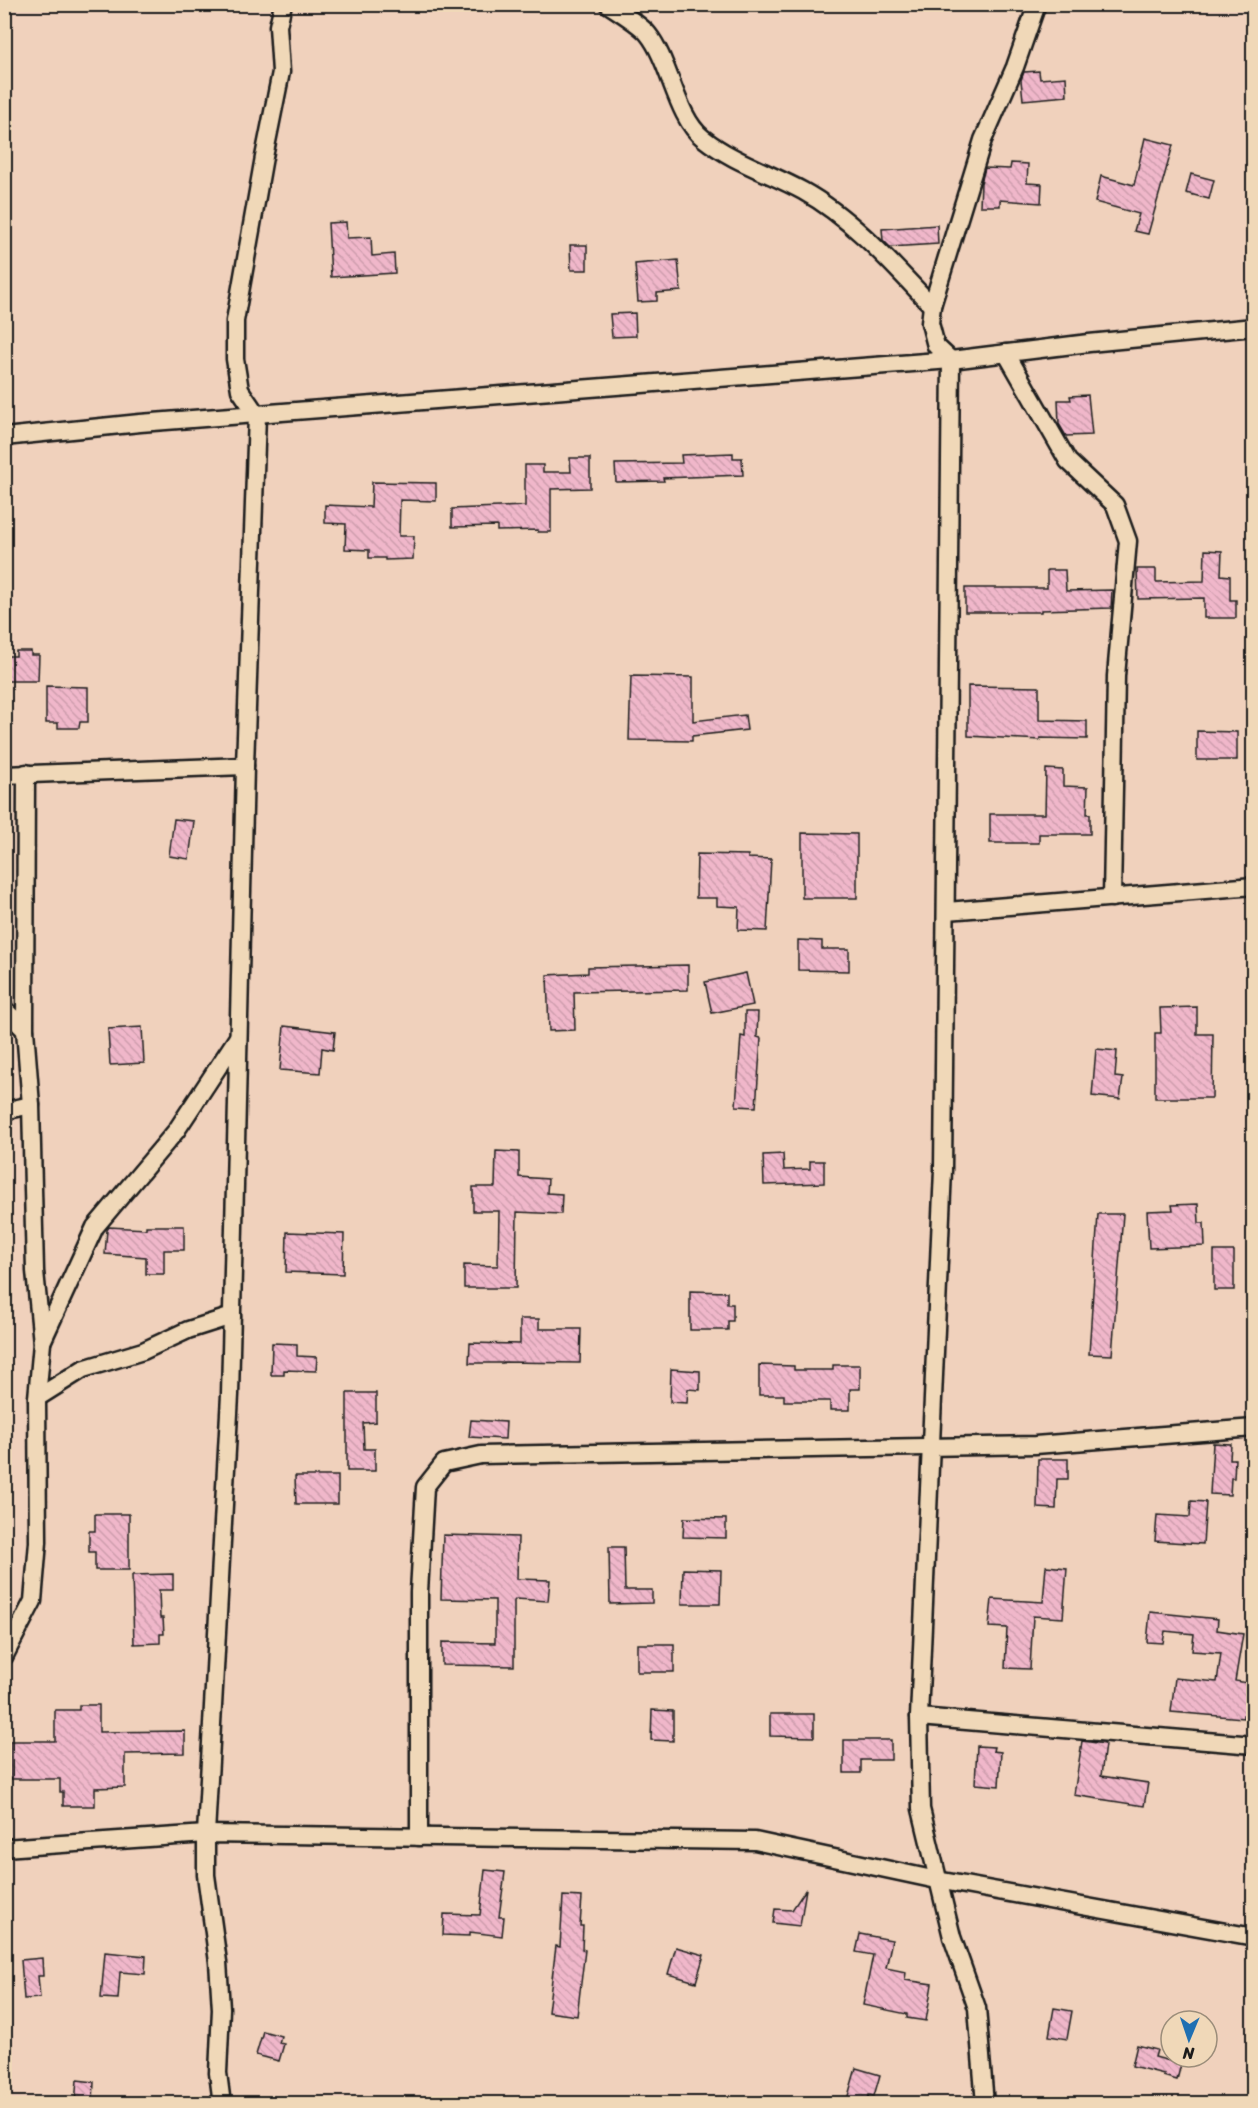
<svg xmlns="http://www.w3.org/2000/svg" width="1258" height="2108" viewBox="0 0 1258 2108" font-family="Sriracha,sans-serif">
	<defs>
		<pattern id="building-back-hatch" width="6" height="6" patternUnits="userSpaceOnUse" patternTransform="scale(1.5)"><rect width="6" height="6" fill="#f0b7ca"/><path d="M-1 5l2 2M0 0l6 6M5-1l2 2" fill="none" stroke="#cd9dad"/></pattern>
	</defs>
	<rect width="100%" height="100%" fill="#f0d1bc"/>
	<filter id="ink" filterUnits="userSpaceOnUse"><feTurbulence type="fractalNoise" baseFrequency=".0167" numOctaves="2"/><feDisplacementMap in="SourceGraphic" scale="12" xChannelSelector="R" yChannelSelector="G"/><feConvolveMatrix kernelMatrix="1 2 1 2 8 2 1 2 1" color-interpolation-filters="sRGB"/></filter>
	<g filter="url(#ink)">
		<g fill="url(#building-back-hatch)" stroke="#1c1c1c" stroke-width="1.5">
			<polygon points="1039,71 1040,79 1066,77 1067,96 1023,100 1021,80 1024,72"/>
			<polygon points="1145,138 1173,145 1148,234 1134,231 1139,214 1095,202 1101,176 1134,185"/>
			<polygon points="1011,163 1028,164 1027,183 1042,184 1041,203 1000,200 1000,206 980,206 981,183 985,168 1010,169"/>
			<polygon points="1191,174 1214,180 1209,199 1186,193"/>
			<polygon points="346,222 347,238 371,237 372,256 394,254 395,273 331,277 328,223"/>
			<polygon points="937,225 938,244 890,247 883,240 882,229"/>
			<polygon points="570,245 587,245 587,270 571,270"/>
			<polygon points="678,260 681,291 657,293 657,301 638,302 635,264"/>
			<polygon points="635,313 636,336 612,337 610,314"/>
			<polygon points="1088,395 1092,435 1066,436 1059,424 1058,400 1071,400 1070,396"/>
			<polygon points="733,453 733,458 742,458 743,475 663,478 664,481 616,482 615,464 682,463 681,455"/>
			<polygon points="570,458 590,458 590,488 551,489 551,532 538,532 538,530 497,531 497,526 452,527 452,509 525,506 525,465 543,465 543,472 571,472"/>
			<polygon points="372,482 436,483 436,501 400,500 399,536 414,536 413,559 385,560 385,558 369,558 369,550 345,549 346,524 325,523 325,505 371,507"/>
			<polygon points="1205,550 1222,551 1221,575 1230,576 1230,600 1236,600 1236,618 1204,618 1204,598 1138,599 1137,569 1156,569 1156,582 1204,581"/>
			<polygon points="1047,570 1065,570 1066,591 1112,590 1111,608 1041,610 1041,612 965,612 965,588 1047,588"/>
			<polygon points="16,651 31,651 31,655 39,655 38,681 4,681 4,656 16,656"/>
			<polygon points="631,676 693,677 693,721 745,715 747,730 692,736 692,741 629,740"/>
			<polygon points="46,686 88,687 88,722 80,722 79,728 58,728 58,723 46,723"/>
			<polygon points="968,686 1039,687 1039,720 1087,721 1087,739 1040,738 1040,740 968,736"/>
			<polygon points="1197,731 1237,732 1237,760 1197,760"/>
			<polygon points="1046,769 1063,770 1063,786 1088,787 1087,814 1090,814 1090,834 1039,834 1039,843 990,843 990,814 1045,814"/>
			<polygon points="174,819 194,821 189,859 169,856"/>
			<polygon points="802,833 857,834 857,898 802,898"/>
			<polygon points="697,854 748,855 748,858 771,859 767,931 738,930 739,907 717,906 717,898 696,898"/>
			<polygon points="798,940 822,941 822,949 849,949 849,971 798,970"/>
			<polygon points="688,965 688,990 574,992 575,1030 549,1031 547,975 588,973 588,967"/>
			<polygon points="746,973 753,1005 712,1013 705,982"/>
			<polygon points="1197,1007 1197,1034 1213,1034 1212,1098 1155,1098 1155,1033 1161,1033 1160,1008"/>
			<polygon points="745,1012 758,1012 757,1037 761,1038 756,1107 736,1106 741,1036 745,1037"/>
			<polygon points="284,1026 335,1032 333,1050 322,1048 320,1073 280,1070"/>
			<polygon points="142,1027 144,1063 110,1065 108,1029"/>
			<polygon points="1096,1049 1117,1051 1115,1077 1123,1078 1120,1099 1092,1096"/>
			<polygon points="496,1151 519,1152 519,1177 548,1179 547,1193 562,1194 561,1214 517,1212 516,1288 464,1288 464,1265 498,1266 499,1211 473,1211 473,1187 495,1187"/>
			<polygon points="783,1154 784,1170 810,1169 810,1161 824,1161 824,1183 764,1185 763,1155"/>
			<polygon points="1198,1204 1199,1223 1204,1223 1205,1246 1149,1248 1147,1211 1173,1210 1172,1205"/>
			<polygon points="1098,1214 1123,1214 1112,1355 1089,1354"/>
			<polygon points="146,1226 184,1226 184,1250 164,1250 164,1274 146,1274 146,1257 105,1254 107,1230 109,1227 146,1229"/>
			<polygon points="287,1232 344,1234 343,1274 286,1272"/>
			<rect x="1214" y="1251" width="20" height="39"/>
			<polygon points="690,1291 727,1292 727,1304 733,1304 733,1321 728,1321 728,1330 690,1330"/>
			<polygon points="520,1319 539,1319 539,1329 581,1329 580,1363 503,1362 503,1363 469,1363 470,1343 520,1344"/>
			<polygon points="272,1343 297,1344 297,1356 317,1357 316,1371 284,1370 284,1375 271,1375"/>
			<polygon points="759,1365 794,1366 794,1370 833,1370 833,1365 860,1365 860,1389 850,1389 850,1410 830,1410 830,1401 784,1401 784,1395 759,1395"/>
			<polygon points="671,1369 700,1371 700,1390 688,1389 687,1403 670,1402"/>
			<polygon points="347,1393 376,1393 376,1422 363,1423 364,1449 375,1449 375,1471 347,1471"/>
			<polygon points="471,1420 506,1422 505,1439 469,1437"/>
			<polygon points="1213,1443 1231,1444 1230,1459 1235,1459 1234,1478 1231,1478 1230,1495 1210,1494"/>
			<polygon points="1038,1459 1068,1459 1068,1479 1057,1479 1056,1509 1037,1508"/>
			<polygon points="295,1476 338,1476 338,1504 296,1504"/>
			<polygon points="1191,1501 1206,1502 1203,1544 1155,1541 1157,1515 1190,1517"/>
			<polygon points="95,1514 129,1514 129,1570 95,1570 95,1552 89,1552 89,1531 95,1531"/>
			<polygon points="684,1518 726,1519 726,1538 683,1537"/>
			<polygon points="443,1535 518,1537 517,1579 550,1580 548,1601 516,1599 514,1601 514,1666 442,1665 442,1642 495,1643 495,1600 441,1599"/>
			<polygon points="609,1547 624,1547 625,1590 652,1590 652,1603 610,1604"/>
			<polygon points="1046,1566 1067,1568 1063,1618 1033,1616 1030,1669 1005,1668 1007,1628 989,1627 992,1599 1043,1602"/>
			<polygon points="683,1569 721,1570 720,1604 682,1604"/>
			<polygon points="173,1574 173,1590 159,1590 160,1618 163,1618 164,1634 160,1634 160,1643 134,1644 132,1575"/>
			<polygon points="1150,1612 1218,1619 1217,1630 1243,1634 1235,1681 1254,1684 1254,1715 1243,1715 1243,1718 1171,1712 1175,1678 1217,1682 1221,1653 1192,1651 1194,1634 1165,1631 1163,1643 1147,1642"/>
			<rect x="637" y="1644" width="37" height="28"/>
			<polygon points="79,1705 99,1705 99,1732 185,1731 185,1753 125,1754 125,1787 95,1788 95,1806 63,1806 63,1792 60,1792 60,1779 10,1779 10,1741 55,1741 55,1710 79,1710"/>
			<polygon points="652,1710 673,1711 673,1741 651,1740"/>
			<polygon points="770,1714 814,1714 814,1737 770,1736"/>
			<polygon points="844,1740 891,1740 891,1760 861,1760 861,1773 844,1773"/>
			<polygon points="1082,1741 1105,1744 1101,1776 1148,1783 1144,1806 1074,1795"/>
			<polygon points="977,1746 994,1747 993,1751 1001,1752 999,1786 975,1784"/>
			<polygon points="485,1870 505,1872 499,1917 504,1917 502,1936 470,1932 470,1936 443,1935 444,1914 480,1915"/>
			<polygon points="806,1889 800,1926 773,1923 775,1909 792,1910"/>
			<polygon points="563,1896 582,1897 580,1926 583,1926 582,1949 585,1950 577,2016 548,2012 556,1946 560,1947"/>
			<polygon points="860,1934 892,1940 886,1968 906,1972 905,1980 932,1984 926,2021 907,2018 907,2014 863,2005 873,1955 856,1952"/>
			<polygon points="676,1947 704,1955 696,1982 668,1974"/>
			<polygon points="105,1952 146,1956 145,1974 120,1972 118,1999 101,1998"/>
			<polygon points="42,1958 43,1976 38,1976 40,1998 24,1999 21,1960"/>
			<polygon points="1054,2008 1072,2011 1067,2039 1049,2036"/>
			<polygon points="263,2031 281,2036 279,2043 284,2044 279,2061 256,2055"/>
			<polygon points="1137,2045 1157,2050 1155,2057 1181,2064 1177,2080 1163,2076 1164,2074 1132,2066"/>
			<polygon points="856,2068 880,2075 874,2096 869,2095 866,2103 846,2103"/>
			<polygon points="77,2080 94,2082 93,2103 75,2103"/>
		</g>
		<g fill="none" stroke-linecap="round" stroke-linejoin="round">
			<defs>
				<g id="minor">
					<path d="M 608,4 C 619,12 640,24 648,34 C 670,61 676,117 703,138 C 733,162 770,173 803,191 C 852,218 894,266 932,306"/>
					<polyline points="1006,353 1068,461 1115,505 1128,541 1116,676 1112,898"/>
					<polyline points="4,437 140,423 951,360 1089,343 1254,327"/>
					<polyline points="4,775 245,766"/>
					<polyline points="947,911 1254,886"/>
					<polyline points="4,1009 25,1030"/>
					<polyline points="4,1111 31,1105"/>
					<polyline points="42,1342 95,1227 176,1131 238,1037"/>
					<polyline points="37,1398 83,1369 143,1351 188,1330 232,1316"/>
					<polyline points="4,1657 33,1601 38,1542 37,1398 42,1343 35,1271 31,1105 25,1030 26,773"/>
					<polyline points="919,1717 1254,1745"/>
					<polyline points="419,1837 419,1592 425,1487 444,1463 481,1455 1035,1445 1254,1428"/>
					<polyline points="4,1848 206,1834 755,1841 937,1880 1254,1937"/>
					<polyline points="222,2104 218,2073 221,2009 218,1962 206,1875 206,1834 230,1395 245,766 257,415 240,390 235,359 235,321 264,157 281,72 278,26 283,4"/>
					<polyline points="985,2104 977,2008 952,1937 921,1809 919,1717 943,1170 951,360 936,346 930,323 932,306 983,140 1015,67 1037,4"/>
				</g>
			</defs>
			<use href="#minor" stroke="#1c1c1c" stroke-width="21"/>
			<use href="#minor" stroke="#f0d8b8" stroke-width="16"/>
		</g>
	</g>
	<rect width="1258" height="2108" fill="none" stroke="#f0d8b8" stroke-width="24"/>
	<rect x="12" y="12" width="1234" height="2084" fill="none" stroke="#1c1c1c" stroke-width="2" filter="url(#ink)"/>
	<g transform="translate(1189 2039) rotate(182)"><circle r="28" fill="#f0d8b8" stroke="#9b8d7a" stroke-width="1.5"/>
	<path d="M0-4.5L10 22L0 15L-10 22Z" fill="#1f6fb2"/>
	<text y="-9" font-size="16" font-weight="bold" text-anchor="middle" fill="#1c1c1c">N</text>
	</g>
</svg>
